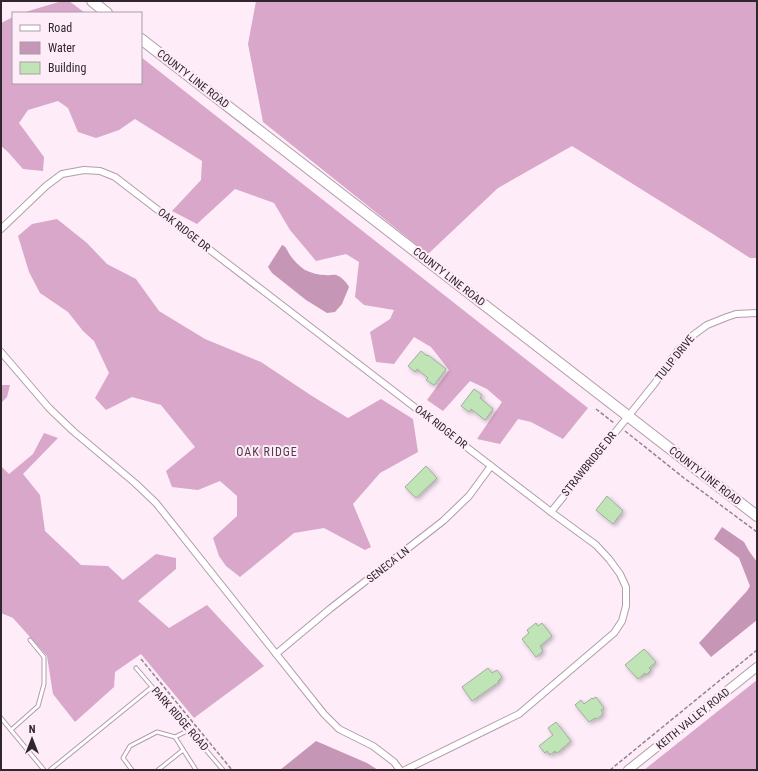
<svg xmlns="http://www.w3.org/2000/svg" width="758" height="771" viewBox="0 0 758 771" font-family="'Roboto Condensed',sans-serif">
	<defs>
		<filter id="shadow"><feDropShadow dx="2" dy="2" stdDeviation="2" flood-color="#0004"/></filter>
	</defs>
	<rect width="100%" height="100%" fill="#feecf8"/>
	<g fill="#d8a7c9">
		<polygon points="62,1 69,1 85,13 22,13"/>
		<polygon points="256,1 757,1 757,258 750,258 713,234 572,146 498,188 428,254 263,122 248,44"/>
		<polygon points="13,17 13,83 141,83 141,57 588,408 563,439 531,422 518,419 500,444 477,439 502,402 487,389 470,381 443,411 427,400 449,370 431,347 414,337 394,364 376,362 370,332 390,319 394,310 364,305 355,297 359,262 346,254 316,261 290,230 274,203 235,189 197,224 172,211 201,180 202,161 135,119 119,130 96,138 78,132 68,108 58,101 28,110 19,123 44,157 43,171 23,169 8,152 1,146 1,23"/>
		<polygon points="57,219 87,243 107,264 136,279 159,311 205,339 261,362 312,396 348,418 381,399 413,419 418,452 380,473 353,504 371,547 365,550 324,528 294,533 240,577 226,566 219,556 213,538 237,516 237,496 220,481 198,490 172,487 166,471 195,447 161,405 132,397 106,410 95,398 109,373 94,341 83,331 68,312 40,293 29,272 18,236 32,224"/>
		<polygon points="1,385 10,385 7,397 1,403"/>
		<polygon points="44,433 58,438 23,474 40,495 45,531 81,565 108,566 123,580 156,554 176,558 176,569 138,601 169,628 207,605 264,666 194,718 141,654 115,672 114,687 75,722 53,694 47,656 13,618 1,613 1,466 9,474 33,454"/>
		<polygon points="757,680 757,770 644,770"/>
	</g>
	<g fill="#c696b7">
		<path d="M 282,245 C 287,247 287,251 290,255 C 294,261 299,266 305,270 C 311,273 319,275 326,275 C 329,276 333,274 336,275 C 341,276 347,283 349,287 L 342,304 L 335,312 L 327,313 L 306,300 L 272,273 L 268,267 Z"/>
		<polygon points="722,527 744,542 749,551 757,562 757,620 711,657 699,643 747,591 750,586 739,558 714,539"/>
		<polygon points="316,741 367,763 378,770 280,770"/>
	</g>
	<g fill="#bfe4b6" stroke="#a0af9d" filter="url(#shadow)">
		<polygon points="421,351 427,356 428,355 446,369 434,385 426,380 428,378 417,369 415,372 408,366"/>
		<polygon points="474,389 482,395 480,398 493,409 485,420 471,409 469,412 461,406"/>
		<polygon points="426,466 437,478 416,498 405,487"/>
		<polygon points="607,496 623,511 613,524 596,510"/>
		<polygon points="536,623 538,626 542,623 552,636 540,646 543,651 536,657 522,639 529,633 527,630"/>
		<polygon points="644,649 656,662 649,668 651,670 646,675 645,673 638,679 625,665"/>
		<polygon points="488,668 492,673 497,670 502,677 498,681 499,682 472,701 462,687"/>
		<polygon points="596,697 604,708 601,710 603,714 597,719 595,718 589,722 575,705 581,700 584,704 592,698 593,699"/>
		<polygon points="556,722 571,741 557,753 555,751 550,755 547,751 545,753 539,746 553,735 548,728"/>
	</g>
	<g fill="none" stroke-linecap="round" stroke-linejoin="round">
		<defs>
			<g id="service">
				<polyline points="136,668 223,770"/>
				<polyline points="1,718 44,770"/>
				<polyline points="11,730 38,706 44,684 44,657 30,640"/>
				<polyline points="175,737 196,770"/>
				<polyline points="50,770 152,687"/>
				<polyline points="132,770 123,758 130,746 157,732 175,737 189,730"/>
				<polyline points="158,770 183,750"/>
			</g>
			<g id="minor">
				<polyline points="1,229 46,186 62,174 84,170 100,171 115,177 551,512 596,545 609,559 620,574 626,587 626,606 622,621 614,633 519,714 405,770"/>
				<polyline points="1,352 49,408 73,431 135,483 156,503 324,714 339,729 373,746 394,762 400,770"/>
				<polyline points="551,512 655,383 679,349 692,336 707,325 727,317 736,314 757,313"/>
				<polyline points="276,654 331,608 443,521 469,496 491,466"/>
			</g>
			<polyline id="tertiary" points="628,770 757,667"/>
			<g id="primary">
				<polyline points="92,1 107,13"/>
				<polyline points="141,39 757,516"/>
			</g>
		</defs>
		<use href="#service" stroke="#b29dab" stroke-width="5"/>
		<use href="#minor" stroke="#b29dab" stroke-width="8"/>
		<use href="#tertiary" stroke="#b29dab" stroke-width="10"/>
		<use href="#primary" stroke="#b29dab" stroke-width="12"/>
		<g stroke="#91858d" stroke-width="1.5" stroke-dasharray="4 2" stroke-linecap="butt">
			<polyline points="596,409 614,423"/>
			<polyline points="625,431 684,478 757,532"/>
			<polyline points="141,659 232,770"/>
			<polyline points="610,770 757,650"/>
		</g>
		<use href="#service" stroke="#fff" stroke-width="3"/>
		<use href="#minor" stroke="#fff" stroke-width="6"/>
		<use href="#tertiary" stroke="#fff" stroke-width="8"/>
		<use href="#primary" stroke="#fff" stroke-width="10"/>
	</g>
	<g text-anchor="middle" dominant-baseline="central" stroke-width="4" stroke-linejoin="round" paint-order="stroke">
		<g font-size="11" fill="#2f272d" stroke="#feecf8">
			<text transform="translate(193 79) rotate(38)">COUNTY LINE ROAD</text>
			<text transform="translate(184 230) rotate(38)">OAK RIDGE DR</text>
			<text transform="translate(449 277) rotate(38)">COUNTY LINE ROAD</text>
			<text transform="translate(675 358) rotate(-51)">TULIP DRIVE</text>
			<text transform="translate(441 427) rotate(38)">OAK RIDGE DR</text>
			<text transform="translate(589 464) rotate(-51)">STRAWBRIDGE DR</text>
			<text transform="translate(705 476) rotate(38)">COUNTY LINE ROAD</text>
			<text transform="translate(388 565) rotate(-38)">SENECA LN</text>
			<text transform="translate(180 719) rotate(49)">PARK RIDGE ROAD</text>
			<text transform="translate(693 719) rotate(-39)">KEITH VALLEY ROAD</text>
		</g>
		<g font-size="12" letter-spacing="1" fill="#51404b" stroke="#feecf8">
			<text x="267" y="452">OAK RIDGE</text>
		</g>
	</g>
	<rect width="758" height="771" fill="none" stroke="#2f272d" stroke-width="4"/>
	<rect x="12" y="12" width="130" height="72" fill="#feecf8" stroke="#ab9da7"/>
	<rect x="20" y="25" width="20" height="6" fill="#ffffff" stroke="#ab9da7"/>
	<text x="48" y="32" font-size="12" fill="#2f272d">Road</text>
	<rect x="20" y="42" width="20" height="12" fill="#c696b7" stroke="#ab9da7"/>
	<text x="48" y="52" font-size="12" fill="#2f272d">Water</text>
	<rect x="20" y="62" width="20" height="12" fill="#bfe4b6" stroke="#ab9da7"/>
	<text x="48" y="72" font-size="12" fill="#2f272d">Building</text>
	<g transform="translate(32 739)" stroke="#feecf8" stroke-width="3" paint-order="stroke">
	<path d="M0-3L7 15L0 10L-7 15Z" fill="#2f272d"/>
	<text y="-6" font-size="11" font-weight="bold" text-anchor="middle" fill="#2f272d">N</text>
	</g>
</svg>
